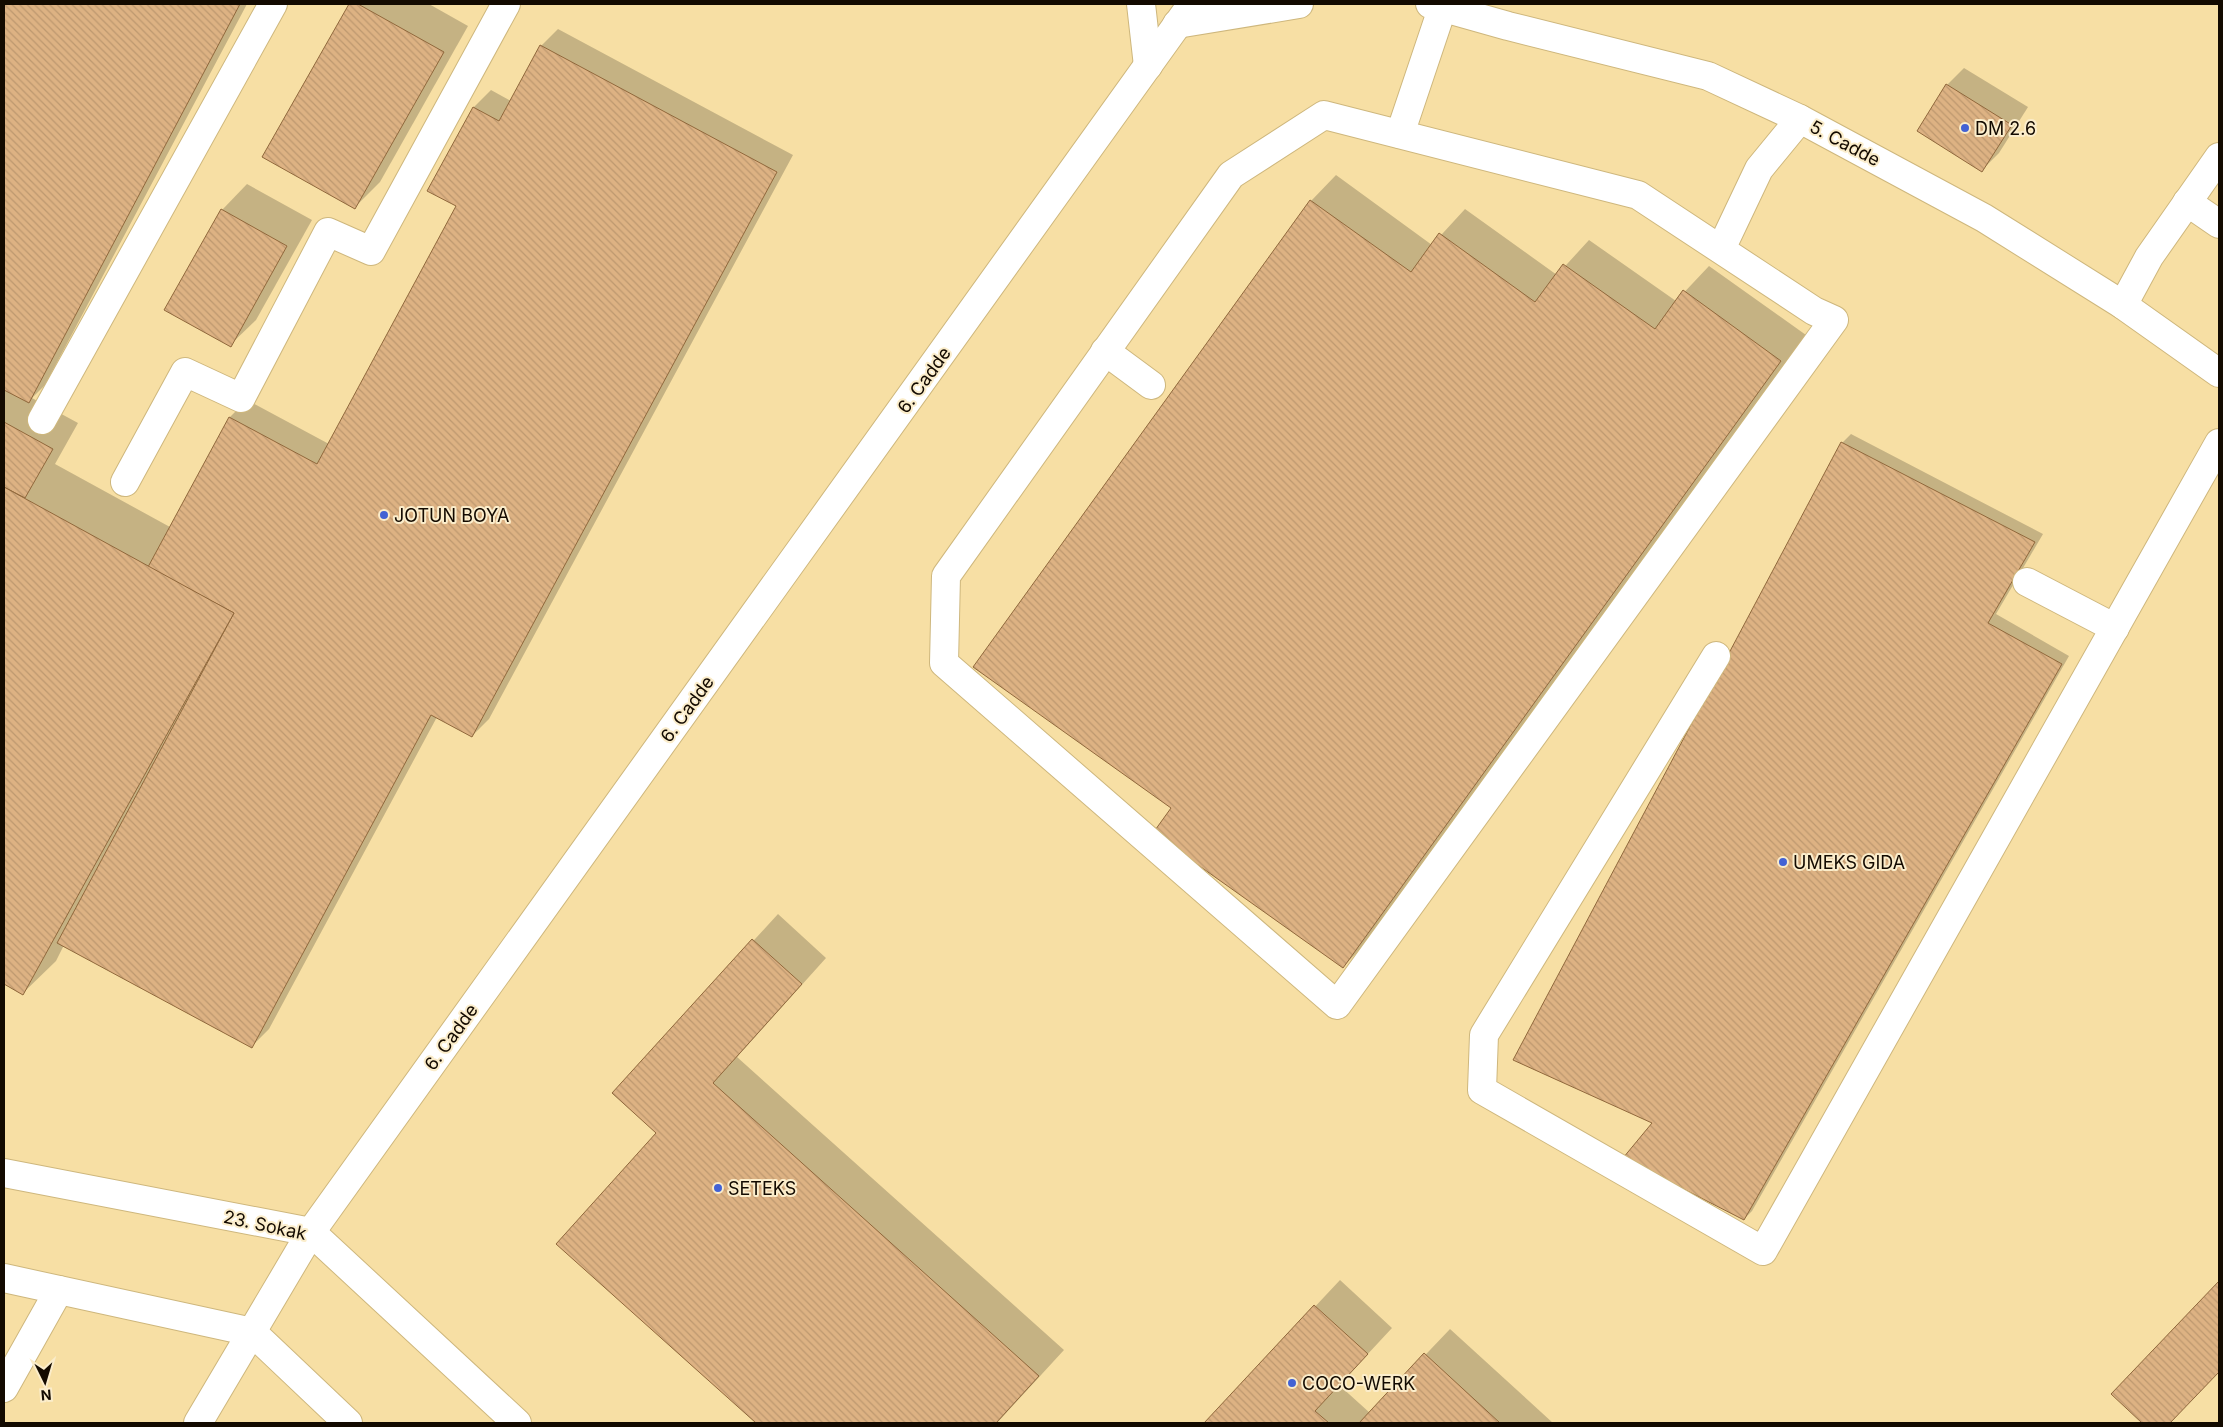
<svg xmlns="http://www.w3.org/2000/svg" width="2223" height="1427" viewBox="0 0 2223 1427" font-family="Inter,sans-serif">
	<defs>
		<pattern id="building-back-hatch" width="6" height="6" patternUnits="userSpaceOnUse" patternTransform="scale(1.25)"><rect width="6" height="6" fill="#ddb283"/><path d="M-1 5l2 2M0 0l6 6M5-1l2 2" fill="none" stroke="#bd986f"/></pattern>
	</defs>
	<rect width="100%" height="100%" fill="#f7dfa4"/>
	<g fill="#0003">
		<polygon points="4,4 247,4 45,385 32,398 78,423 55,464 170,527 230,417 247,400 329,444 457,206 474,107 491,90 511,101 541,46 558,29 793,155 489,719 472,736 437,717 269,1029 252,1046 64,945 56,961 23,993 4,983"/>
		<polygon points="351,4 429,4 468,26 380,182 354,208 264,156"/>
		<polygon points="1964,68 2028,107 1999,153 1982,170 1919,130 1947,85"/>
		<polygon points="1336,175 1432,245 1465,209 1557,275 1589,240 1676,301 1709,266 1806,335 1368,941 1343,967 1172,807 975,666 1311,201"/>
		<polygon points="247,184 312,220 256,320 230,345 222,210"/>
		<polygon points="1851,434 2043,534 1996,614 2069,656 1752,1211 1744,1219 1654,1122 1515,1059 1842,443"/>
		<polygon points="778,914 826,958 737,1057 1064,1350 997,1423 758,1423 558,1244 658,1132 614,1093"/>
		<polygon points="1340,1280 1392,1328 1339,1385 1370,1413 1450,1329 1553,1423 1206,1423"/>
		<polygon points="2219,1283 2219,1372 2169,1423 2143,1423 2113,1394"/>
	</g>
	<g fill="url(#building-back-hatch)" stroke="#90683c">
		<polygon points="4,4 240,4 29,403 4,390"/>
		<polygon points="349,4 358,4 444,52 355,209 262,157"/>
		<polygon points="540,45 777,172 472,737 431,715 252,1048 57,943 234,613 148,567 229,417 317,464 456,206 427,191 473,107 499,121"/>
		<polygon points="1946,84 2012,125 1982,172 1917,131"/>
		<polygon points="1310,200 1411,272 1439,233 1535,302 1563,264 1655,329 1683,290 1781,361 1343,968 1153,833 1171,808 973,667"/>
		<polygon points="221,209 287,246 231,347 164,310"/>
		<polygon points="4,422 53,449 25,498 4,487"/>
		<polygon points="1841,442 2035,542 1988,623 2062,664 1744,1220 1623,1158 1652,1123 1513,1060"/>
		<polygon points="4,487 234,613 23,995 4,984"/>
		<polygon points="752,939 802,984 713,1083 1039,1376 996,1423 756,1423 556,1244 656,1133 612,1093"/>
		<polygon points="2219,1281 2219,1372 2170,1423 2142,1423 2111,1394"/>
		<polygon points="1314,1305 1368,1354 1315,1411 1329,1423 1204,1423"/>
		<polygon points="1424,1353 1500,1423 1359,1423"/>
	</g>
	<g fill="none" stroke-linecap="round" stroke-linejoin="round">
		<defs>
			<g id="minor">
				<polyline points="1141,4 1148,66"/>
				<polyline points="1430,4 1508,26 1708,76 1800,119 1984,218 2123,305 2219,373"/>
				<polyline points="1177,24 1299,4"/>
				<polygon points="1324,115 1638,195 1814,311 1834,320 1337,1005 944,663 946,576 1231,175"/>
				<polyline points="1400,134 1443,6"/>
				<polyline points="2187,202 2219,224"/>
				<polyline points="1721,249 1759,169 1800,119"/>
				<polyline points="2123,305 2149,257 2219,157"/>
				<polyline points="1105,351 1151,385"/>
				<polyline points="42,420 273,4"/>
				<polyline points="125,482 185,372 241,398 328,232 371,251 506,4"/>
				<polyline points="2027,582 2115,628"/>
				<polyline points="1716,656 1484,1035 1482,1090 1763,1251 2219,443"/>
				<polyline points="4,1173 311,1232 517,1423"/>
				<polyline points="4,1278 252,1332 348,1423"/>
				<polyline points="4,1388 59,1290"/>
				<polyline points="198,1423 311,1232 1192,4"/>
			</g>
		</defs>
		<use href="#minor" stroke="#ceb77d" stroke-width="30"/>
		<use href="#minor" stroke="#fff" stroke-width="28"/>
	</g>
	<g fill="#4362d4" stroke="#fbedcb" stroke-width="2">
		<circle cx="1965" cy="128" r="5"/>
		<circle cx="384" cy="515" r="5"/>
		<circle cx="1783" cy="862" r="5"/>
		<circle cx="718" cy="1188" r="5"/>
		<circle cx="1292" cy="1383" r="5"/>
	</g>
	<g text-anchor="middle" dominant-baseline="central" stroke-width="4" stroke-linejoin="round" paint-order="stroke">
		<g font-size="18" fill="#130a00" stroke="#fbedcb" text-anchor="start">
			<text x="1975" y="128">DM 2.6</text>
			<text x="394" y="515">JOTUN BOYA</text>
			<text x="1793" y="862">UMEKS GIDA</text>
			<text x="728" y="1188">SETEKS</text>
			<text x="1302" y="1383">COCO-WERK</text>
		</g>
		<g font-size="18" fill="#130a00" stroke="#fbedcb">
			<text transform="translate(1845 143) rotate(28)">5. Cadde</text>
			<text transform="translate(924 380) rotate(-54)">6. Cadde</text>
			<text transform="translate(687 709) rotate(-54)">6. Cadde</text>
			<text transform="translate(451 1037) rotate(-54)">6. Cadde</text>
			<text transform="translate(265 1225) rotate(12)">23. Sokak</text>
		</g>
	</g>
	<rect width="2223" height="1427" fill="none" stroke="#130a00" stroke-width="10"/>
	<g transform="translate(45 1382) rotate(175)" stroke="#fbedcb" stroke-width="4" paint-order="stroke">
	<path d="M0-4L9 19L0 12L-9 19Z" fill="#130a00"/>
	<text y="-8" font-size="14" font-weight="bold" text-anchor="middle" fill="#130a00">N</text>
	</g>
</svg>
